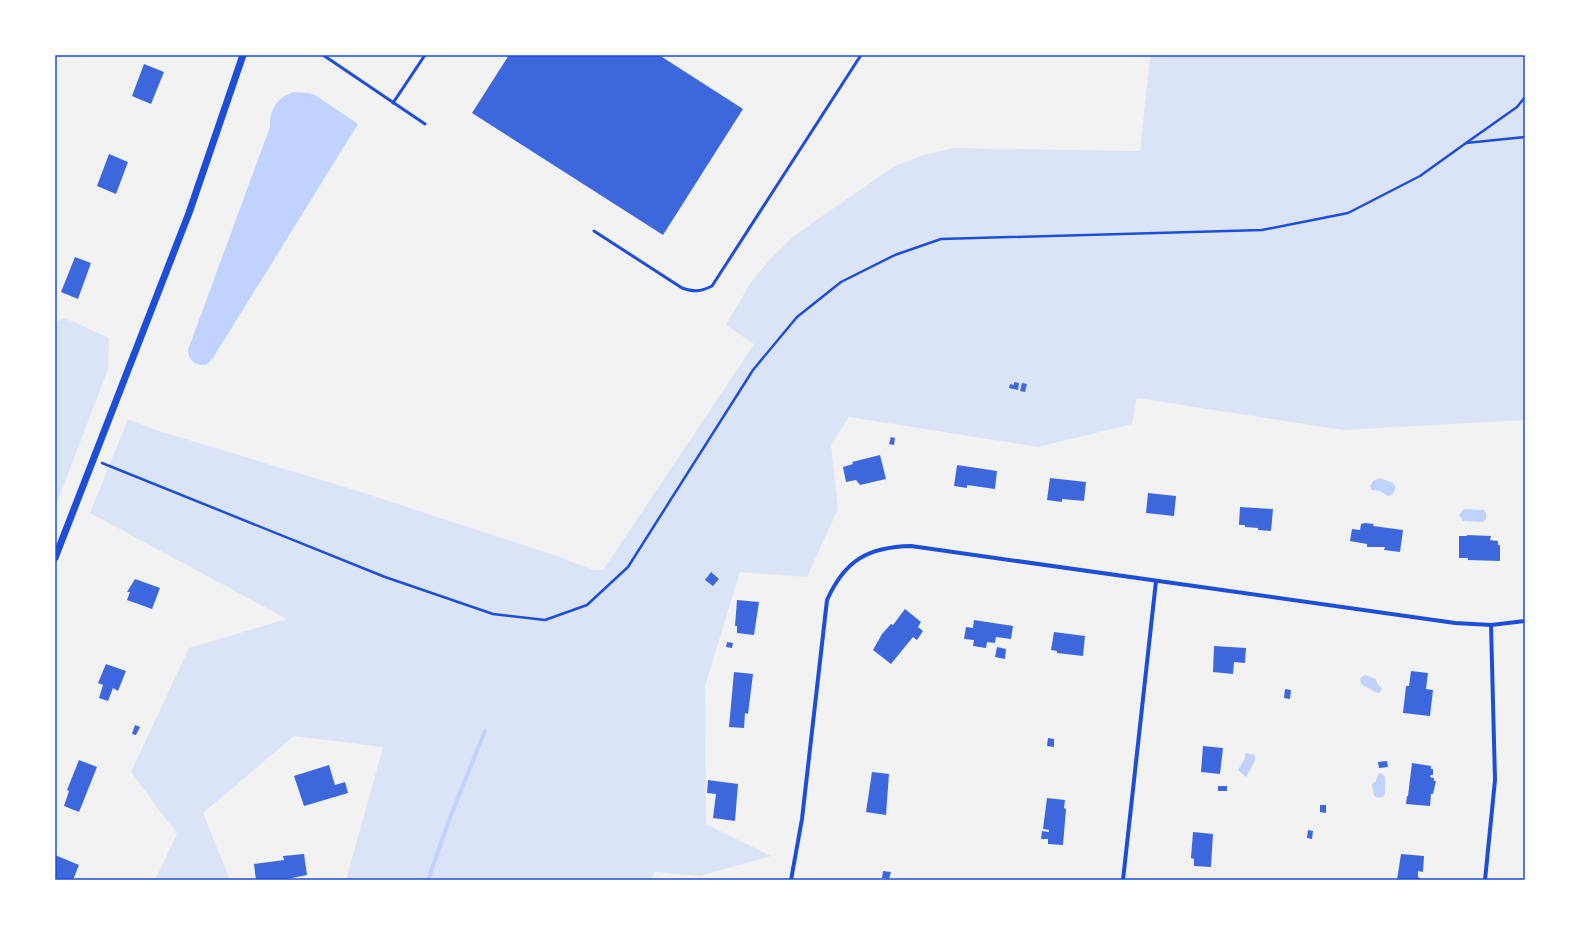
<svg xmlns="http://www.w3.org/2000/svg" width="1580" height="935" viewBox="0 0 1580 935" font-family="Barlow,sans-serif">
	<rect width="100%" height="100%" fill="#f2f2f2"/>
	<g fill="#dbe4f7">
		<polygon points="1152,55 1525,55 1525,420 1343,430 1137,398 1132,424 1038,447 849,417 831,444 838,509 807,577 740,572 705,686 706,824 771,856 700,876 655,872 650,880 346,880 383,747 294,736 203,813 230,880 155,880 177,834 131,772 189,648 287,619 90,513 128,419 156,430 361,492 557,556 594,570 603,570 754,344 726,325 751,282 770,259 796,234 895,166 923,155 954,148 1140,151 1150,58"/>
		<polygon points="65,318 109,338 108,369 55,508 55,323"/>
	</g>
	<g fill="#bfd3fe">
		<path d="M 294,92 L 308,93 L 315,95 L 358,124 L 213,358 L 206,365 C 195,366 188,360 188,350 L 270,127 C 269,110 277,97 294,92 Z"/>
		<polygon points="1380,478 1393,483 1396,488 1392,495 1388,496 1380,491 1372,490 1370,487 1373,481"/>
		<polygon points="1464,509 1484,510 1486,513 1486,519 1483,522 1463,521 1459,515"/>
		<polygon points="1365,675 1376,679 1377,683 1382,689 1379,693 1375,692 1361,684 1360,678"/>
		<polygon points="1245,753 1255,755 1255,761 1246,777 1238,770 1245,758"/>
		<polygon points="1381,773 1385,777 1385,793 1383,797 1379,798 1374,796 1372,784 1376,781 1378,774"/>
	</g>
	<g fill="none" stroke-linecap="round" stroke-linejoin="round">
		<polyline stroke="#bfd3fe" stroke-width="4" points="428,880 449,820 485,731"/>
	</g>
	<g fill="#3d67dc">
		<polygon points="509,55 659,55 743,109 663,235 472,113"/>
		<polygon points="144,64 164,72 151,104 132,96"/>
		<polygon points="109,154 128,162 116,194 97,186"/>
		<polygon points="75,257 91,263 78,299 61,292"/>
		<polygon points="1014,382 1019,383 1018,390 1009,388 1010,384 1014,385"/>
		<polygon points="1022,383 1027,384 1025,392 1020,391"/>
		<polygon points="891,437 895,438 894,445 889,444"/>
		<polygon points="880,455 886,479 860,485 856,480 846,482 843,467 853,464 852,462"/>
		<polygon points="957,465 997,471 995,489 967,485 967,488 954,486"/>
		<polygon points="1050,478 1086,482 1084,501 1062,499 1062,502 1047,500"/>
		<polygon points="1148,493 1176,496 1174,516 1146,513"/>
		<polygon points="1240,507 1273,509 1271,531 1258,530 1258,528 1245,527 1245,525 1239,525"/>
		<polygon points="1365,523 1374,524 1373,526 1403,530 1400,552 1384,550 1385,547 1367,547 1367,544 1350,541 1352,529 1360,530 1361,524"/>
		<polygon points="1467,535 1491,536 1490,540 1498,541 1498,545 1500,545 1500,561 1468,560 1468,558 1459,558 1459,536 1467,536"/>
		<polygon points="711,572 719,579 713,586 705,580"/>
		<polygon points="135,579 160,588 152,609 127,600 130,592 127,592"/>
		<polygon points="737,600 759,602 754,635 737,633 737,626 735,626"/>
		<polygon points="905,609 921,622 918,627 923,631 917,640 913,637 891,664 873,650 882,634 891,624 893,625"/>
		<polygon points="974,620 1013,626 1011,639 996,637 995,643 987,642 986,648 973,646 974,640 964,639 966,627 973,628"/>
		<polygon points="1054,632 1085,636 1083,656 1057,653 1057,651 1051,650"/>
		<polygon points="727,642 733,643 732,648 726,647"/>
		<polygon points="1214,646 1246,648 1245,663 1234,662 1233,674 1213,672"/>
		<polygon points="997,647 1006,649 1005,659 995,657"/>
		<polygon points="106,664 126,671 118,691 113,688 108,701 99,698 103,685 98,683"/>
		<polygon points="1411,671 1428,673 1426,689 1433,690 1430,716 1403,713 1406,686 1409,686"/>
		<polygon points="734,672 753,674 748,714 745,713 744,728 729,727"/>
		<polygon points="1285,689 1291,690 1290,699 1284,698"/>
		<polygon points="135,725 140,727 136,735 132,734"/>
		<polygon points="1048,738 1054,739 1054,747 1047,746"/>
		<polygon points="1203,746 1223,748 1220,774 1201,772"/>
		<polygon points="79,760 97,767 79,812 64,806 69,791 67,790"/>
		<polygon points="1387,761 1388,767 1379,768 1378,762"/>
		<polygon points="1412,763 1431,766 1431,769 1433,769 1433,775 1431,775 1430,777 1434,778 1434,781 1436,781 1433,794 1431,794 1430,806 1406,804 1407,796 1408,796"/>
		<polygon points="329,765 335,785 345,782 348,793 304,806 294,776"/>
		<polygon points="872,772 889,774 886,815 866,812"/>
		<polygon points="708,780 738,784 735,821 713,818 716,794 707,793"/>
		<rect x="1218" y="786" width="9" height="5"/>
		<polygon points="1047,798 1065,800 1064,808 1066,809 1063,845 1048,844 1048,839 1041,839 1042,831 1049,832 1049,830 1043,829"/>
		<polygon points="1320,805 1326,805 1326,813 1320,812"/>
		<polygon points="1308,830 1313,831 1312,839 1307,838"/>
		<polygon points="1193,832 1213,834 1211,867 1194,866 1194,859 1191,858"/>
		<polygon points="304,854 307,875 282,880 256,880 254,864 284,860 283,856"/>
		<polygon points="1401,854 1424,856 1423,872 1418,871 1418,877 1420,878 1420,880 1397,880"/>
		<polygon points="55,855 79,865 73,880 55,880"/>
		<polygon points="883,871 891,872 889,879 882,878"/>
	</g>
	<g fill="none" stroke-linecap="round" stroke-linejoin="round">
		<g stroke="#1d4ed8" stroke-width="2.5">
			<polyline points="1466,143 1517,107 1525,97"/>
			<polyline points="102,463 385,577 493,614 545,620 587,605 628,567 753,370 797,317 841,282 895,255 941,239 1262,230 1348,213 1420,176 1466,143 1525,137"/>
		</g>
		<g stroke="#1d4ed8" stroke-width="3">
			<polyline points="323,55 425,124"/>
			<polyline points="393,103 425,55"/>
			<path d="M 594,231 L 682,288 C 694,292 700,292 712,286 L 861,55"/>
		</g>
		<g stroke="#1d4ed8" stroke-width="4">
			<path d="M 791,880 L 802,819 L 827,600 C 845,560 868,547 911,546 L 1455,623 L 1491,625 L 1525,621"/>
			<polyline points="1123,880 1156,581"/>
			<polyline points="1485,880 1495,780 1491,625"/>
		</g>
		<polyline stroke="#1d4ed8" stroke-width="7" points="55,558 189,213 243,55"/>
	</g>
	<rect width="1580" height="935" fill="none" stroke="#ffffff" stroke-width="112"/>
	<rect x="56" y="56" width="1468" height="823" fill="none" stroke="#1d4ed8" stroke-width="1.5"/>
</svg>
